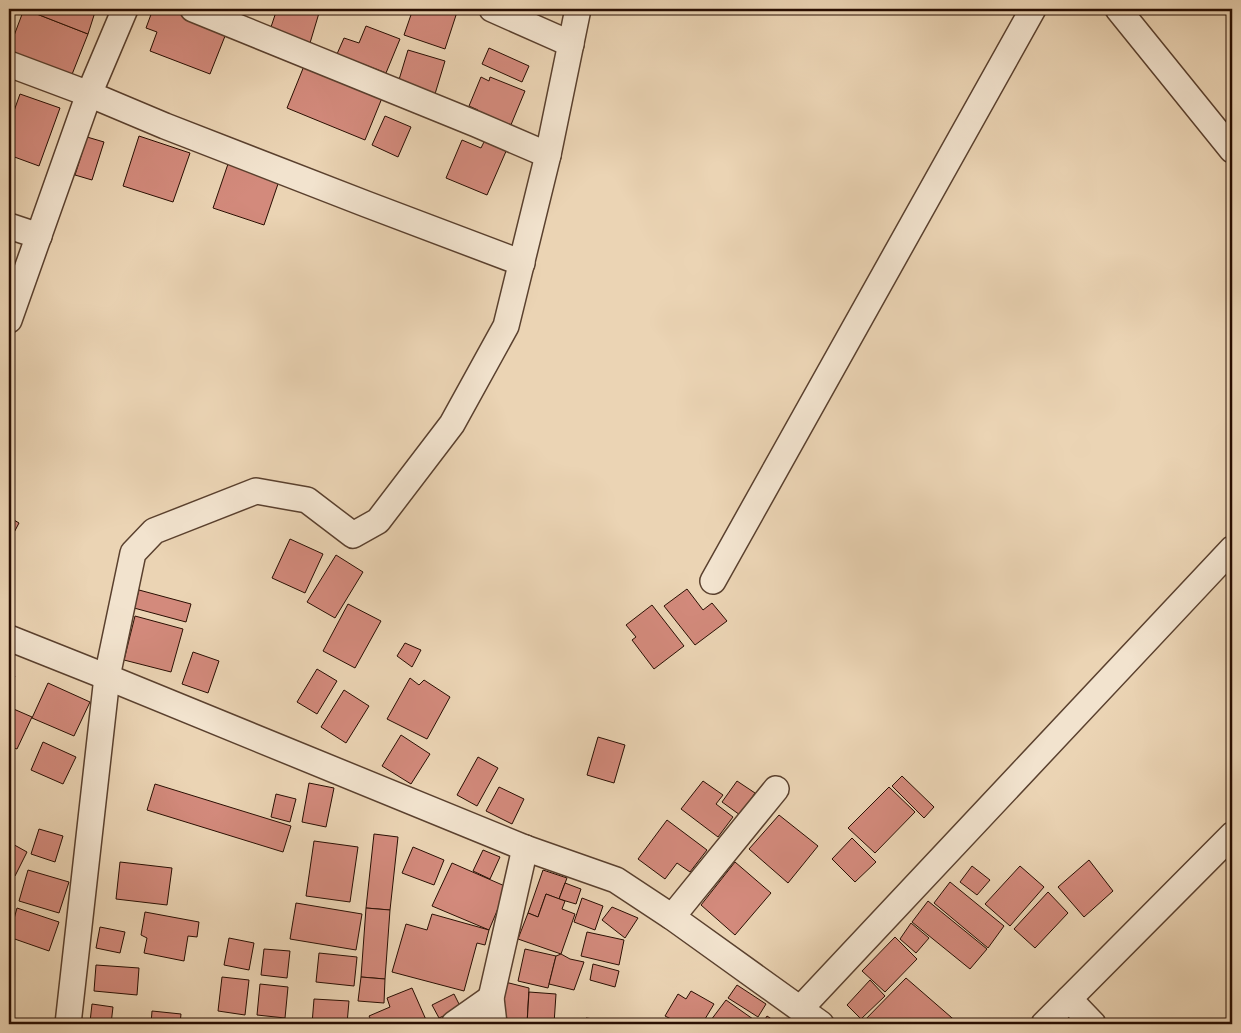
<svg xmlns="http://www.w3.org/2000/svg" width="1241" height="1033" viewBox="0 0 1241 1033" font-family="Vollkorn,serif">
	<rect width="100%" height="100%" fill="#ebd4b4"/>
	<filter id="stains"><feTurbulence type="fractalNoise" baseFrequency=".004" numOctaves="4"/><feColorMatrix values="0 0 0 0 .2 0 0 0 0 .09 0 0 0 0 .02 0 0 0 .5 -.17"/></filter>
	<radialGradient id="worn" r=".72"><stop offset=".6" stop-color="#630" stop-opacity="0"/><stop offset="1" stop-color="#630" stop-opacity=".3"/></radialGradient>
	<g fill="#d38a7c" stroke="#290e02">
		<polygon points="24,9 88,34 71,77 9,53 9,49"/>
		<polygon points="24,9 96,9 88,34"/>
		<polygon points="153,9 170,9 227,31 210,74 150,51 157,32 146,28"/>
		<polygon points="277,9 305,9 319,13 310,43 270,30"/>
		<polygon points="413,9 458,9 445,49 404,35"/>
		<polygon points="366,26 400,39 386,73 337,54 344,38 359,43"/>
		<polygon points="489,48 529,66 522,82 482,64"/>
		<polygon points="408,50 445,61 435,94 398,83"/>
		<polygon points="304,66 382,98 365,140 287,108"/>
		<polygon points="481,77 489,81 490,77 525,91 508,132 475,118 478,110 469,106"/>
		<polygon points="20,94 60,108 39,166 9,155 9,125"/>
		<polygon points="385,116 411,127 398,157 372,145"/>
		<polygon points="139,136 190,153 173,202 123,186"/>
		<polygon points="87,137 104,142 92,180 75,175"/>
		<polygon points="462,140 481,148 485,140 507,149 487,195 446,178"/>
		<polygon points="229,161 280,178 264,225 213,208"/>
		<polygon points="9,517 19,523 9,542"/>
		<polygon points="290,539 323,554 305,593 272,578"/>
		<polygon points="336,555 363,572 335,618 307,602"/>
		<polygon points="687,589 703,610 712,603 727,621 695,645 664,606"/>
		<polygon points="139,590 191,604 186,622 134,608"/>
		<polygon points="348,604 381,621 355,668 323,651"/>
		<polygon points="652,605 684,646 654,669 632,640 636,637 626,625"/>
		<polygon points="135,616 183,629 171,672 124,660"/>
		<polygon points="405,643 421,650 412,667 397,656"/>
		<polygon points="193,652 219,661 208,693 182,684"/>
		<polygon points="317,669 337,681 317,714 297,702"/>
		<polygon points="9,672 15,676 9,686"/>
		<polygon points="410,678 419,685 424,680 450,697 427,739 387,719"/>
		<polygon points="48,683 90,702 74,736 32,718"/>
		<polygon points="344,690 369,706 346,743 321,727"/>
		<polygon points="9,707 32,717 17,749 9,746"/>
		<polygon points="401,735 430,754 411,784 382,766"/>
		<polygon points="598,737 625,745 614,783 587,775"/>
		<polygon points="43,742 76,757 63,784 31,770"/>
		<polygon points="478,757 498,768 477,806 457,795"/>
		<polygon points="902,776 934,807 924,818 892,786"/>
		<polygon points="703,781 723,795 716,804 733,817 718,837 681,809"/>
		<polygon points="737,781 755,793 740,815 722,802"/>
		<polygon points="309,783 334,788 326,827 302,822"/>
		<polygon points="155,784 291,826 283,852 147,810"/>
		<polygon points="499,787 524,799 512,824 486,811"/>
		<polygon points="889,787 915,812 875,853 848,828"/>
		<polygon points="276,794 296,799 290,822 271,817"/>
		<polygon points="779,815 818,846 788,883 749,849"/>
		<polygon points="667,820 707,850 690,872 677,863 665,879 638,859"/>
		<polygon points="39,829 63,836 55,862 31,854"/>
		<polygon points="374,834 398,837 390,910 366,908"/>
		<polygon points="852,838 876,862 855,882 832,859"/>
		<polygon points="314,841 358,847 350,902 306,896"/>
		<polygon points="9,842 27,852 15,876 9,872"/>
		<polygon points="413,847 444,860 434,885 402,873"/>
		<polygon points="483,850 500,857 490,879 473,871"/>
		<polygon points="1089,860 1113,891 1084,917 1058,887"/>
		<polygon points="120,862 172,868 167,905 116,899"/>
		<polygon points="735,862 771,893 735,935 701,905"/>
		<polygon points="452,863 507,887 489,930 432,906"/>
		<polygon points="972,866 990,880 977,895 960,882"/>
		<polygon points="1020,866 1044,887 1010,926 985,904"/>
		<polygon points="28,870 69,882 59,913 19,901"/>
		<polygon points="543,870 567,878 559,899 546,894 538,917 528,913"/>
		<polygon points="950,882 1004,926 988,948 934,903"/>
		<polygon points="565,883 581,889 576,904 559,899"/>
		<polygon points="1048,892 1068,913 1035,948 1014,929"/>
		<polygon points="546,894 565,901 562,909 575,914 561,954 518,939 528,913 538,917"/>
		<polygon points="582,898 603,906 595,930 574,922"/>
		<polygon points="928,901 987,949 970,969 912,922"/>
		<polygon points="296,903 362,914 356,950 290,939"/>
		<polygon points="612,907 638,918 625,938 602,920"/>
		<polygon points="17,908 59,922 49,951 9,937"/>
		<polygon points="366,908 390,910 385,979 361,977"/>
		<polygon points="145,912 199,922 197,937 188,936 184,961 144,953 147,938 141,935"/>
		<polygon points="432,914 489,930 485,945 477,943 464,991 392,972 406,924 427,930"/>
		<polygon points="911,923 929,938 916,953 900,939"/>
		<polygon points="100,927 125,932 120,953 96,948"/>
		<polygon points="587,932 624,940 619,965 581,956"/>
		<polygon points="895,937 917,959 885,992 862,971"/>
		<polygon points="229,938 254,943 249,970 224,965"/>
		<polygon points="264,949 290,951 287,978 261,975"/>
		<polygon points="525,949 556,956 548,988 518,981"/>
		<polygon points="319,953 357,957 354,986 316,982"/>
		<polygon points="561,954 570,959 584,962 574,990 549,984 556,956"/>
		<polygon points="593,964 619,971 615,987 590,980"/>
		<polygon points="96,965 139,968 137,995 94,991"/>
		<polygon points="222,977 249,980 245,1015 218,1011"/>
		<polygon points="361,977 385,979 384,1003 358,1001"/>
		<polygon points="906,978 959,1024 861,1024"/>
		<polygon points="870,980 885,996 861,1019 847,1005"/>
		<polygon points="505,982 529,988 527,1024 503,1022"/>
		<polygon points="260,984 288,987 285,1018 257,1015"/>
		<polygon points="737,985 766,1004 758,1017 728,998"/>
		<polygon points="412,988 427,1022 421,1024 373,1024 369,1016 390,1007 387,998"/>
		<polygon points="691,991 714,1004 702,1024 681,1024 665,1016 678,994 686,999"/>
		<polygon points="529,992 556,994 554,1024 527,1024"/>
		<polygon points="454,994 461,1008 439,1018 432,1005"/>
		<polygon points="314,999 349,1001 347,1024 312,1024"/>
		<polygon points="726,1000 760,1024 708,1024"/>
		<polygon points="92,1004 113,1007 111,1024 90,1022"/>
		<polygon points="152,1011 181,1014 180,1024 151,1024"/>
		<polygon points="767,1016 779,1024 762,1024"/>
		<polygon points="586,1018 636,1024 585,1024"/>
	</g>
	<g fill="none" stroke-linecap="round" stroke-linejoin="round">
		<defs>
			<g id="minor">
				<polyline points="193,9 476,124 548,155"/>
				<polyline points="492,9 571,44"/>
				<polyline points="1118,9 1232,150"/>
				<polyline points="9,64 89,94 165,126 366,204 522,263"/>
				<polyline points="9,226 39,236"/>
				<polyline points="9,320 89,94 125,9"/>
				<polyline points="713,581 1033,9"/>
				<polyline points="9,638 107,677 525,848 616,880 672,917 821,1024"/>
				<polyline points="672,917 776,789"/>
				<polyline points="1069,999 1093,1024"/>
				<polyline points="800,1009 1232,549"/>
				<polyline points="68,1024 107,677 133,553 154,531 256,491 307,500 353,535 378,521 452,424 506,326 548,155 578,9"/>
				<polyline points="454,1024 491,998"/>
				<polyline points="494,1024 491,998 525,848"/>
				<polyline points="1044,1024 1232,835"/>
			</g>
		</defs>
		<use href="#minor" stroke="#5a402e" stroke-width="28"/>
		<use href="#minor" stroke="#f2e3ce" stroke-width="25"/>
	</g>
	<rect width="1241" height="1033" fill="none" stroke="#ebd4b4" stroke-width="30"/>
	<rect x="10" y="10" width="1221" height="1013" fill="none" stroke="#290e02" stroke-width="2.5"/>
	<rect x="15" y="15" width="1211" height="1003" fill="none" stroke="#290e02"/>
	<rect width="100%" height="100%" filter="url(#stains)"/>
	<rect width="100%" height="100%" fill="url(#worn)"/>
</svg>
